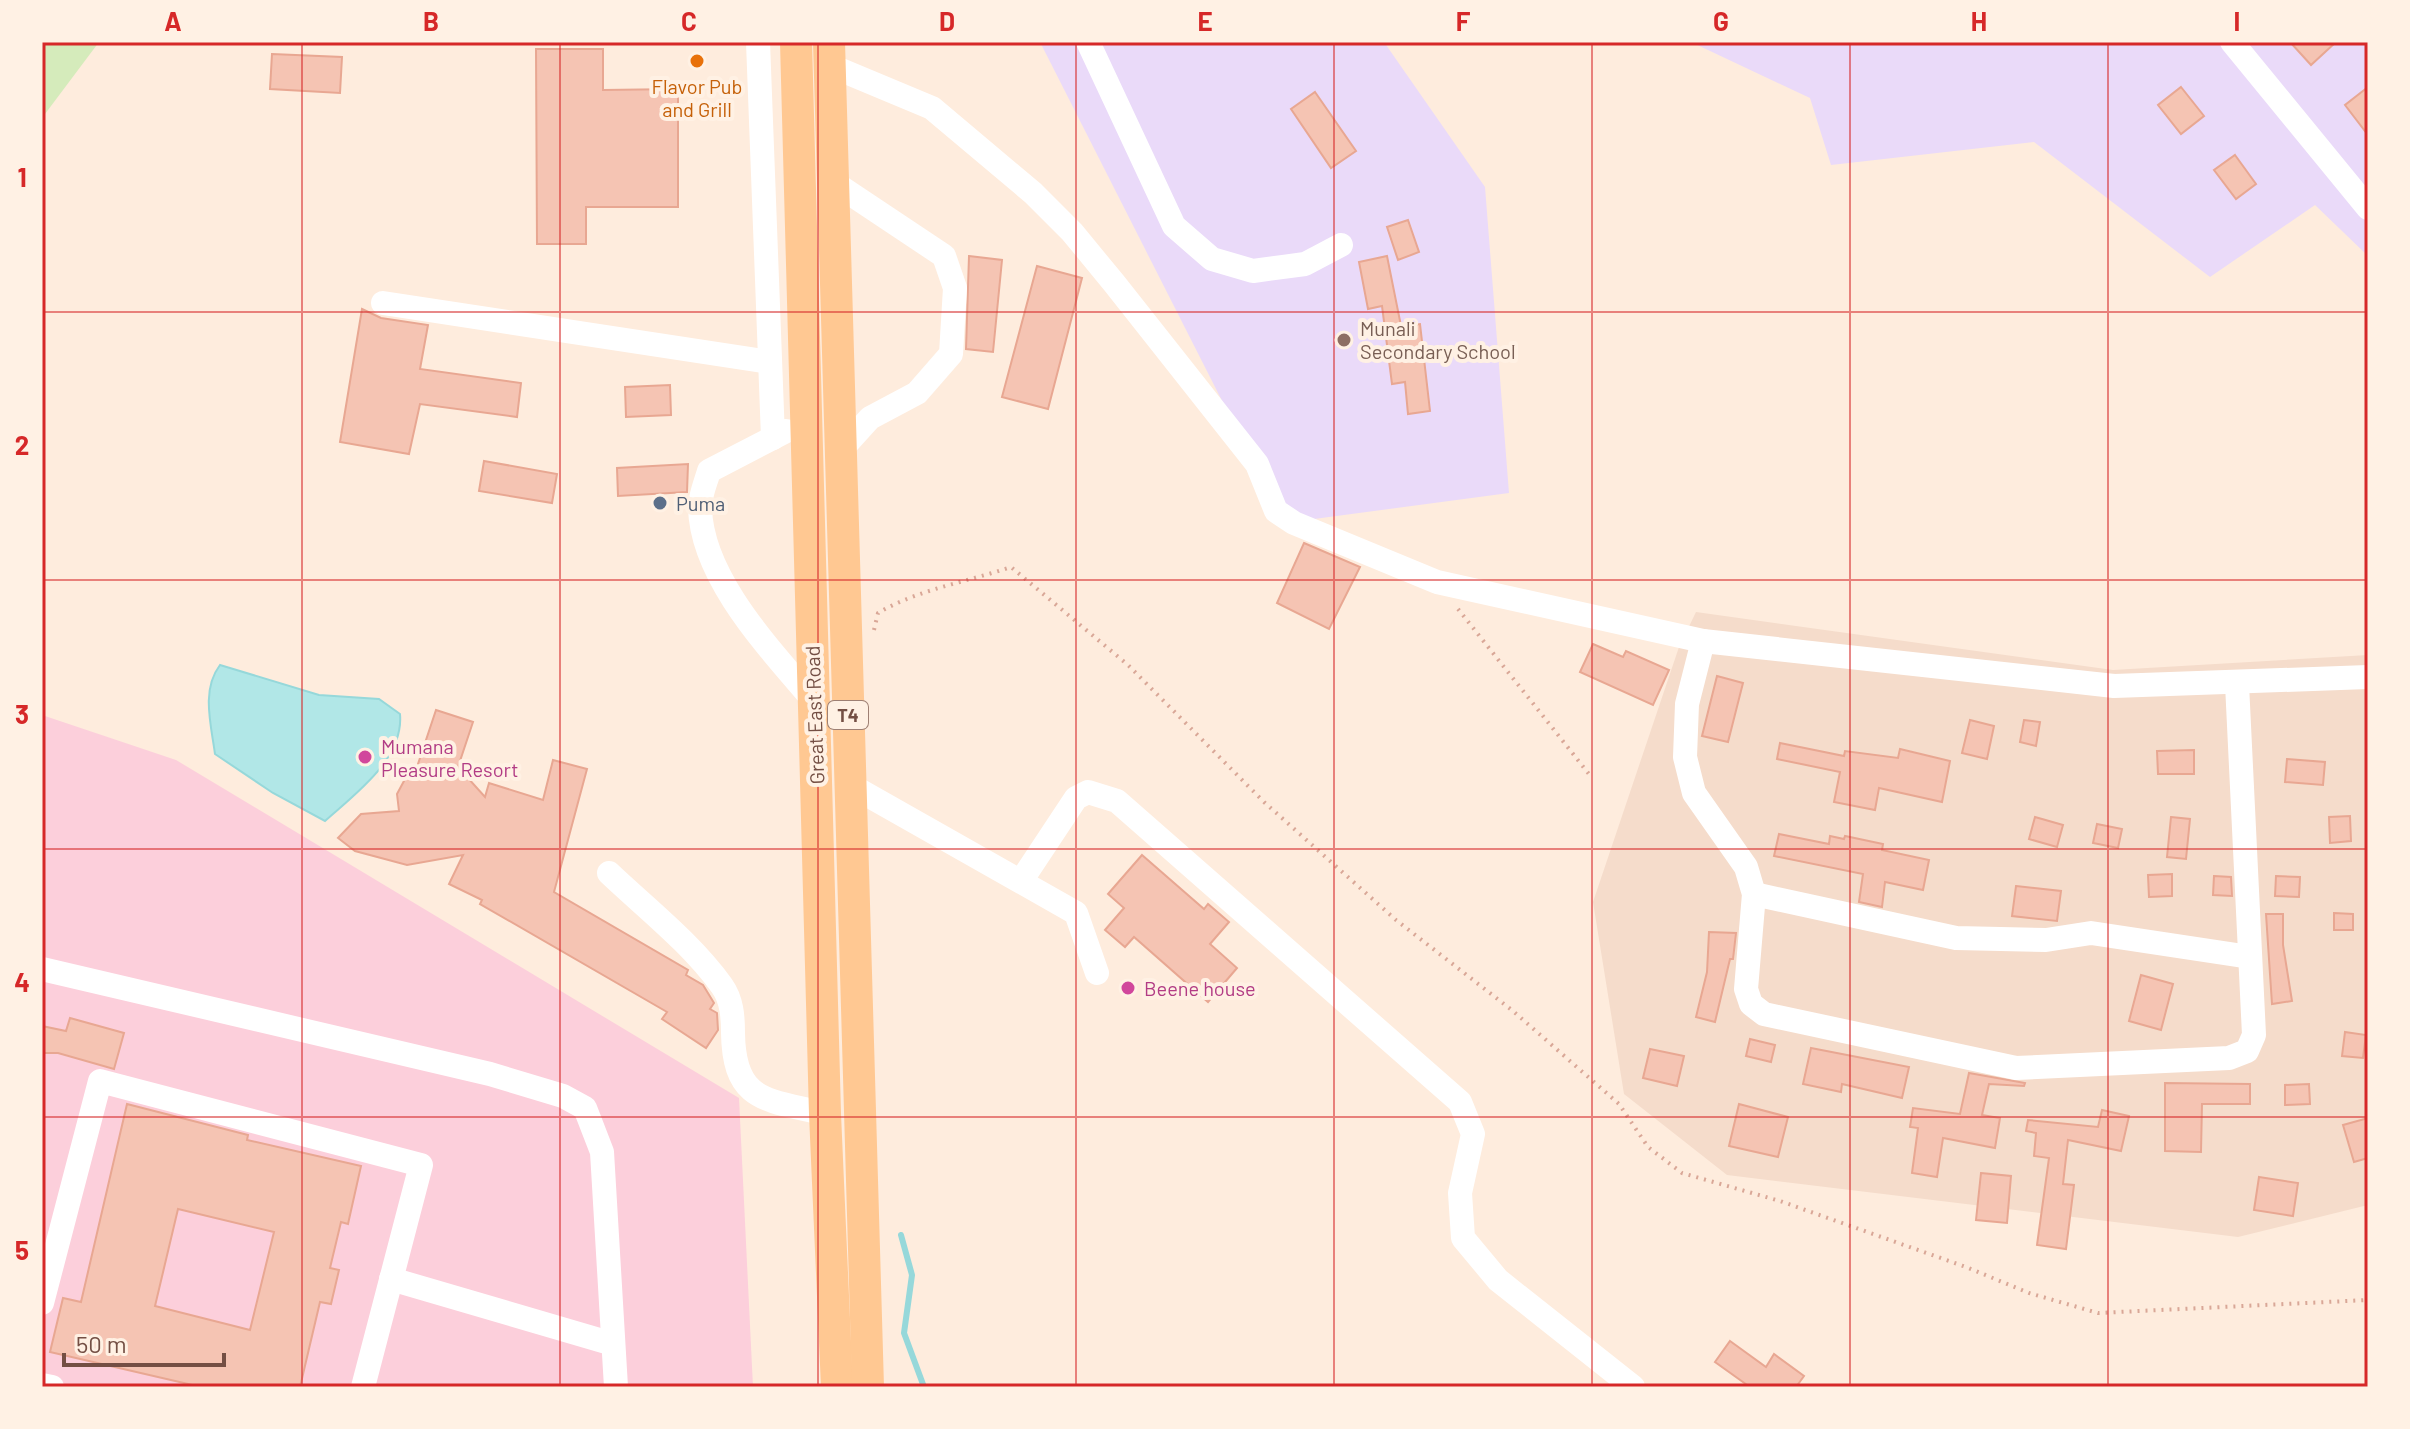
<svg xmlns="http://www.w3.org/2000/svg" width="2410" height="1429" viewBox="0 0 2410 1429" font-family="Barlow,sans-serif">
	<rect width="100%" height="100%" fill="#feecdd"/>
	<polygon fill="#f5dccb" points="1696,612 2113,670 2368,655 2368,1205 2238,1237 1727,1175 1624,1094 1593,902 1679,647"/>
	<g fill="#eadaf9">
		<polygon points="1040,42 1384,42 1485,187 1509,493 1284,523"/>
		<polygon points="1691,42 2368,42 2368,256 2315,205 2210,277 2034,142 1831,165 1810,98"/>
	</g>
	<polygon fill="#fccfdb" points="42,715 176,760 739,1098 753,1387 42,1387"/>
	<polygon fill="#d5ebbb" points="42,42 99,42 42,118"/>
	<path fill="#b1e7e7" stroke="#96d8da" stroke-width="2" d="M 220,665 L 319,695 L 379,699 L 400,714 C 404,759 355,794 325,821 L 273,793 L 215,754 C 211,724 201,690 220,665 Z"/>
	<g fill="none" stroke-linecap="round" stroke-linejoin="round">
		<polyline stroke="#96d8da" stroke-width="6" points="901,1235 912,1275 904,1333 924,1387"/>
	</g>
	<g fill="#f5c4b3" stroke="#e8a792" stroke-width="2" fill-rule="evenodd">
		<polygon points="2290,42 2336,42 2311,65"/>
		<polygon points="536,49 603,49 603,90 678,89 678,207 586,207 586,244 537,244"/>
		<polygon points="272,54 342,57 340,93 270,89"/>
		<polygon points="2181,87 2204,116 2181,134 2158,105"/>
		<polygon points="2368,87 2368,135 2345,105"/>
		<polygon points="1315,92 1356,151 1331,168 1291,109"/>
		<polygon points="2235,155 2256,184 2236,199 2214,170"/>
		<polygon points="1408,220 1419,252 1398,260 1387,227"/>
		<polygon points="969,256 1002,260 993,352 966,349"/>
		<polygon points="1387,256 1401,326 1420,324 1430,411 1408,414 1405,382 1392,384 1382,306 1368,309 1359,262"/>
		<polygon points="1037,266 1082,278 1048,409 1002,397"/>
		<polygon points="362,309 381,318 428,325 420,369 521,383 517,417 420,404 409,454 340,442"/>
		<polygon points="670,385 671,415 626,417 625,387"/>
		<polygon points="484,461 557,474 552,503 479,491"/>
		<polygon points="688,464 687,492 618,496 617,468"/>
		<polygon points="1304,543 1360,567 1329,629 1277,603"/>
		<polygon points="1593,644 1623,657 1626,651 1669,670 1653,705 1580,672"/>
		<polygon points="1717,676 1743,683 1728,742 1702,736"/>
		<polygon points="436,710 473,722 458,767 485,797 489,783 543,800 553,760 587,769 554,892 688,970 686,975 703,985 714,1003 710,1009 717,1013 718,1030 706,1048 662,1019 667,1012 480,904 482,900 449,884 463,855 407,865 355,851 338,838 361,814 399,811 397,794 411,768 417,767"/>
		<polygon points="1970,720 1994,726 1987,759 1962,753"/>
		<polygon points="2024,720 2040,722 2036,746 2020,742"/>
		<polygon points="1780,743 1844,756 1845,751 1898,758 1900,749 1950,761 1942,802 1879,788 1875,810 1834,802 1840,772 1777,759"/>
		<polygon points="2194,750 2194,774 2158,774 2157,751"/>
		<polygon points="2287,759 2325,762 2323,785 2285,782"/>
		<polygon points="2350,816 2351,841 2330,843 2329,817"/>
		<polygon points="2035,817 2063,825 2057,847 2029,839"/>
		<polygon points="2171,817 2190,819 2186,859 2167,857"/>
		<polygon points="2097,824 2122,829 2118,848 2093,843"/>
		<polygon points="1779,834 1829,844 1830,836 1844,839 1845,836 1883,844 1882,850 1929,860 1923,890 1885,882 1882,907 1859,902 1863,874 1774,856"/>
		<polygon points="1142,855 1204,909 1208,904 1229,922 1210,944 1237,968 1208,1002 1134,937 1125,947 1105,930 1124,908 1108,894"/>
		<polygon points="2172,874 2172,896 2149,897 2148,875"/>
		<polygon points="2214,876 2231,877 2232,896 2213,895"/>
		<polygon points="2276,876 2300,877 2299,897 2275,896"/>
		<polygon points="2016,886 2061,891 2057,921 2012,916"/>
		<polygon points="2334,913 2353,914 2353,930 2334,930"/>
		<polygon points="2266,914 2283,914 2283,945 2292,1001 2272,1004"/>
		<polygon points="1709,932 1736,933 1733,959 1730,959 1715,1022 1696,1017 1707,972"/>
		<polygon points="2141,975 2173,984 2161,1030 2129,1021"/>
		<polygon points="70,1018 124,1033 114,1069 58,1053 42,1053 42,1026 66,1031"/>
		<polygon points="2345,1032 2366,1035 2363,1058 2342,1056"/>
		<polygon points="1750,1039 1775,1045 1771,1062 1746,1056"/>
		<polygon points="1811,1048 1909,1067 1902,1098 1842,1084 1841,1092 1803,1084"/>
		<polygon points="1650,1049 1684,1056 1677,1086 1643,1078"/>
		<polygon points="1969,1073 2025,1083 2024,1086 1989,1084 1982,1115 2000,1118 1995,1148 1943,1138 1937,1177 1912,1173 1918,1128 1910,1127 1913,1108 1960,1114"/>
		<polygon points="2165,1083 2250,1084 2250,1104 2202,1104 2201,1152 2165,1151"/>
		<polygon points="2309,1084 2310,1104 2285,1105 2285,1085"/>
		<path d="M 127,1104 L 248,1135 L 247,1140 L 361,1166 L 348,1224 L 341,1222 L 330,1268 L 339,1270 L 331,1304 L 320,1302 L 300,1387 L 201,1387 L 50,1352 L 63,1298 L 81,1302 ZM 178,1209 L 274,1232 L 250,1330 L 155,1306 Z"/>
		<polygon points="1739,1104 1788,1117 1778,1157 1729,1146"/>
		<polygon points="2102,1110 2129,1116 2121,1151 2068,1140 2063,1184 2074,1185 2066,1249 2037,1245 2049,1158 2034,1156 2036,1133 2026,1131 2028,1120 2098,1127"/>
		<polygon points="2368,1118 2368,1158 2354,1162 2343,1125"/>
		<polygon points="1981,1173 2011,1176 2007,1223 1976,1220"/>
		<polygon points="2259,1177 2298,1183 2293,1216 2254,1210"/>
		<polygon points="1730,1341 1766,1367 1774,1354 1804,1376 1796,1387 1750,1387 1715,1362"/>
	</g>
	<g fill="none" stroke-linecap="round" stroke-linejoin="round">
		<g stroke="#d9a797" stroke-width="4" stroke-dasharray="2 6" stroke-linecap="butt">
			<polyline points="1458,609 1589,774"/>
			<path d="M 874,630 L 878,613 C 919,589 967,582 1011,567 L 1128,665 L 1264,802 L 1396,920 L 1513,1011 L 1619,1104 L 1648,1147 L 1682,1173 L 1780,1201 L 1966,1267 L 2029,1293 L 2098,1313 L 2368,1300"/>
		</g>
		<g stroke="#fff" stroke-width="24">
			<polyline points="758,42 773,438"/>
			<polyline points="1088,42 1174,226 1212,259 1253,271 1305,264 1341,245"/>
			<polyline points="2232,42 2368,208"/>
			<polyline points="829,65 932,108 1033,193 1072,232 1114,283 1257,464 1276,511 1294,523 1437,582 1703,641 2114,686 2368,677"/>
			<polyline points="833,182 944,256 955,288 951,354 917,393 870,418 841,450"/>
			<polyline points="383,303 770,362"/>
			<path d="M 786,431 L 709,471 C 706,482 700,495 700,507 C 701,578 771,650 814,701"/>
			<polyline points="1703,641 1687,704 1685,757 1694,793 1746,867 1754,894 1746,989 1751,1004 1764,1014 2016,1068 2229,1058 2247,1051 2254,1035 2237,684"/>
			<polyline points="850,785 1076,913 1097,973"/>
			<path d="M 609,873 C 647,909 691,943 722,986 C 732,1000 733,1017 733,1033 C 734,1103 767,1099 825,1114"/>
			<polyline points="1021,881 1076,798 1088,792 1117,801 1460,1102 1473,1134 1460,1193 1463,1238 1498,1280 1633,1387"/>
			<polyline points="1754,894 1956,938 2046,940 2091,933 2250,957"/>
			<polyline points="42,969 490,1074 563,1096 585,1108 602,1152 616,1387"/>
			<polyline points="391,1279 613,1344"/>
			<polyline points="42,1303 100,1081 421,1165 363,1387"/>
			<polyline points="42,1385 52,1387"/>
		</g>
		<g stroke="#ffc892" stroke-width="32">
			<polyline points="796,42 825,1114 837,1387"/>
			<polyline points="829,42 868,1387"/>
		</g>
	</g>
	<path fill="none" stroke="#d62828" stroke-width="2" stroke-opacity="0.55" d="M 302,42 L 302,1387M 560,42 L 560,1387M 818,42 L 818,1387M 1076,42 L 1076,1387M 1334,42 L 1334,1387M 1592,42 L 1592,1387M 1850,42 L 1850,1387M 2108,42 L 2108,1387M 42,312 L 2368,312M 42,580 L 2368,580M 42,849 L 2368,849M 42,1117 L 2368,1117"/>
	<circle fill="#e8710a" stroke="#fff1e4" stroke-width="3" cx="697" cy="61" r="8"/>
	<circle fill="#8d6e63" stroke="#fff1e4" stroke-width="3" cx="1344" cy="340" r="8"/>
	<circle fill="#5c6f8a" stroke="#fff1e4" stroke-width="3" cx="660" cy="503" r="8"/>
	<g fill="#d1479c" stroke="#fff1e4" stroke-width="3">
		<circle cx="365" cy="757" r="8"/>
		<circle cx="1128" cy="988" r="8"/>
	</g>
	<g text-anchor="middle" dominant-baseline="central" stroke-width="8" stroke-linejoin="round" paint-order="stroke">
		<rect fill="#fff1e4" stroke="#9e8074" stroke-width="2" x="828" y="701" width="40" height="28" rx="6"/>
		<g font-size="18" font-weight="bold" fill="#744f44">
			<text x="848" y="715">T4</text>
		</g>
		<g font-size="20" fill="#c56008" stroke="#fff1e4">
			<text x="697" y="86">Flavor Pub<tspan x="697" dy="23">and Grill</tspan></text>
		</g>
		<g font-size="20" fill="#785e54" stroke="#fff1e4" text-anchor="start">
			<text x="1360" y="328">Munali<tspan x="1360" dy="23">Secondary School</tspan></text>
		</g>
		<g font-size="20" fill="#4e5e75" stroke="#fff1e4" text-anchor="start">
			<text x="676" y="503">Puma</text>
		</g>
		<g font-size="20" fill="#744f44" stroke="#fff1e4">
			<text transform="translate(814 715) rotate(-92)">Great East Road</text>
		</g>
		<g font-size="20" fill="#b23c85" stroke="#fff1e4" text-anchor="start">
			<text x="381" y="746">Mumana<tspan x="381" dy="23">Pleasure Resort</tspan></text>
			<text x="1144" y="988">Beene house</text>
		</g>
	</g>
	<rect width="2410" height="1429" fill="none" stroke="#fff1e4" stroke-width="88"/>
	<path d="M64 1353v12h160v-12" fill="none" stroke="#744f44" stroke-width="4"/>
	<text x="76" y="1353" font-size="24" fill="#744f44" stroke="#fff1e4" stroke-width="6" paint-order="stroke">50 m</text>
	<rect x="44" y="44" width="2322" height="1341" fill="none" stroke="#d62828" stroke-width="3"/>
	<g font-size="26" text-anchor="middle" font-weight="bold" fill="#d62828">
		<text x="173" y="31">A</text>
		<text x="431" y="31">B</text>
		<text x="689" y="31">C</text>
		<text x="947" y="31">D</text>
		<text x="1205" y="31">E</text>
		<text x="1463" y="31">F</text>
		<text x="1721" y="31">G</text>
		<text x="1979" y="31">H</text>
		<text x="2237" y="31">I</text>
		<text x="22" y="187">1</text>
		<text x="22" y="455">2</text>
		<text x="22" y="724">3</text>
		<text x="22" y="992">4</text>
		<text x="22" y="1260">5</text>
	</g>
</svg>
